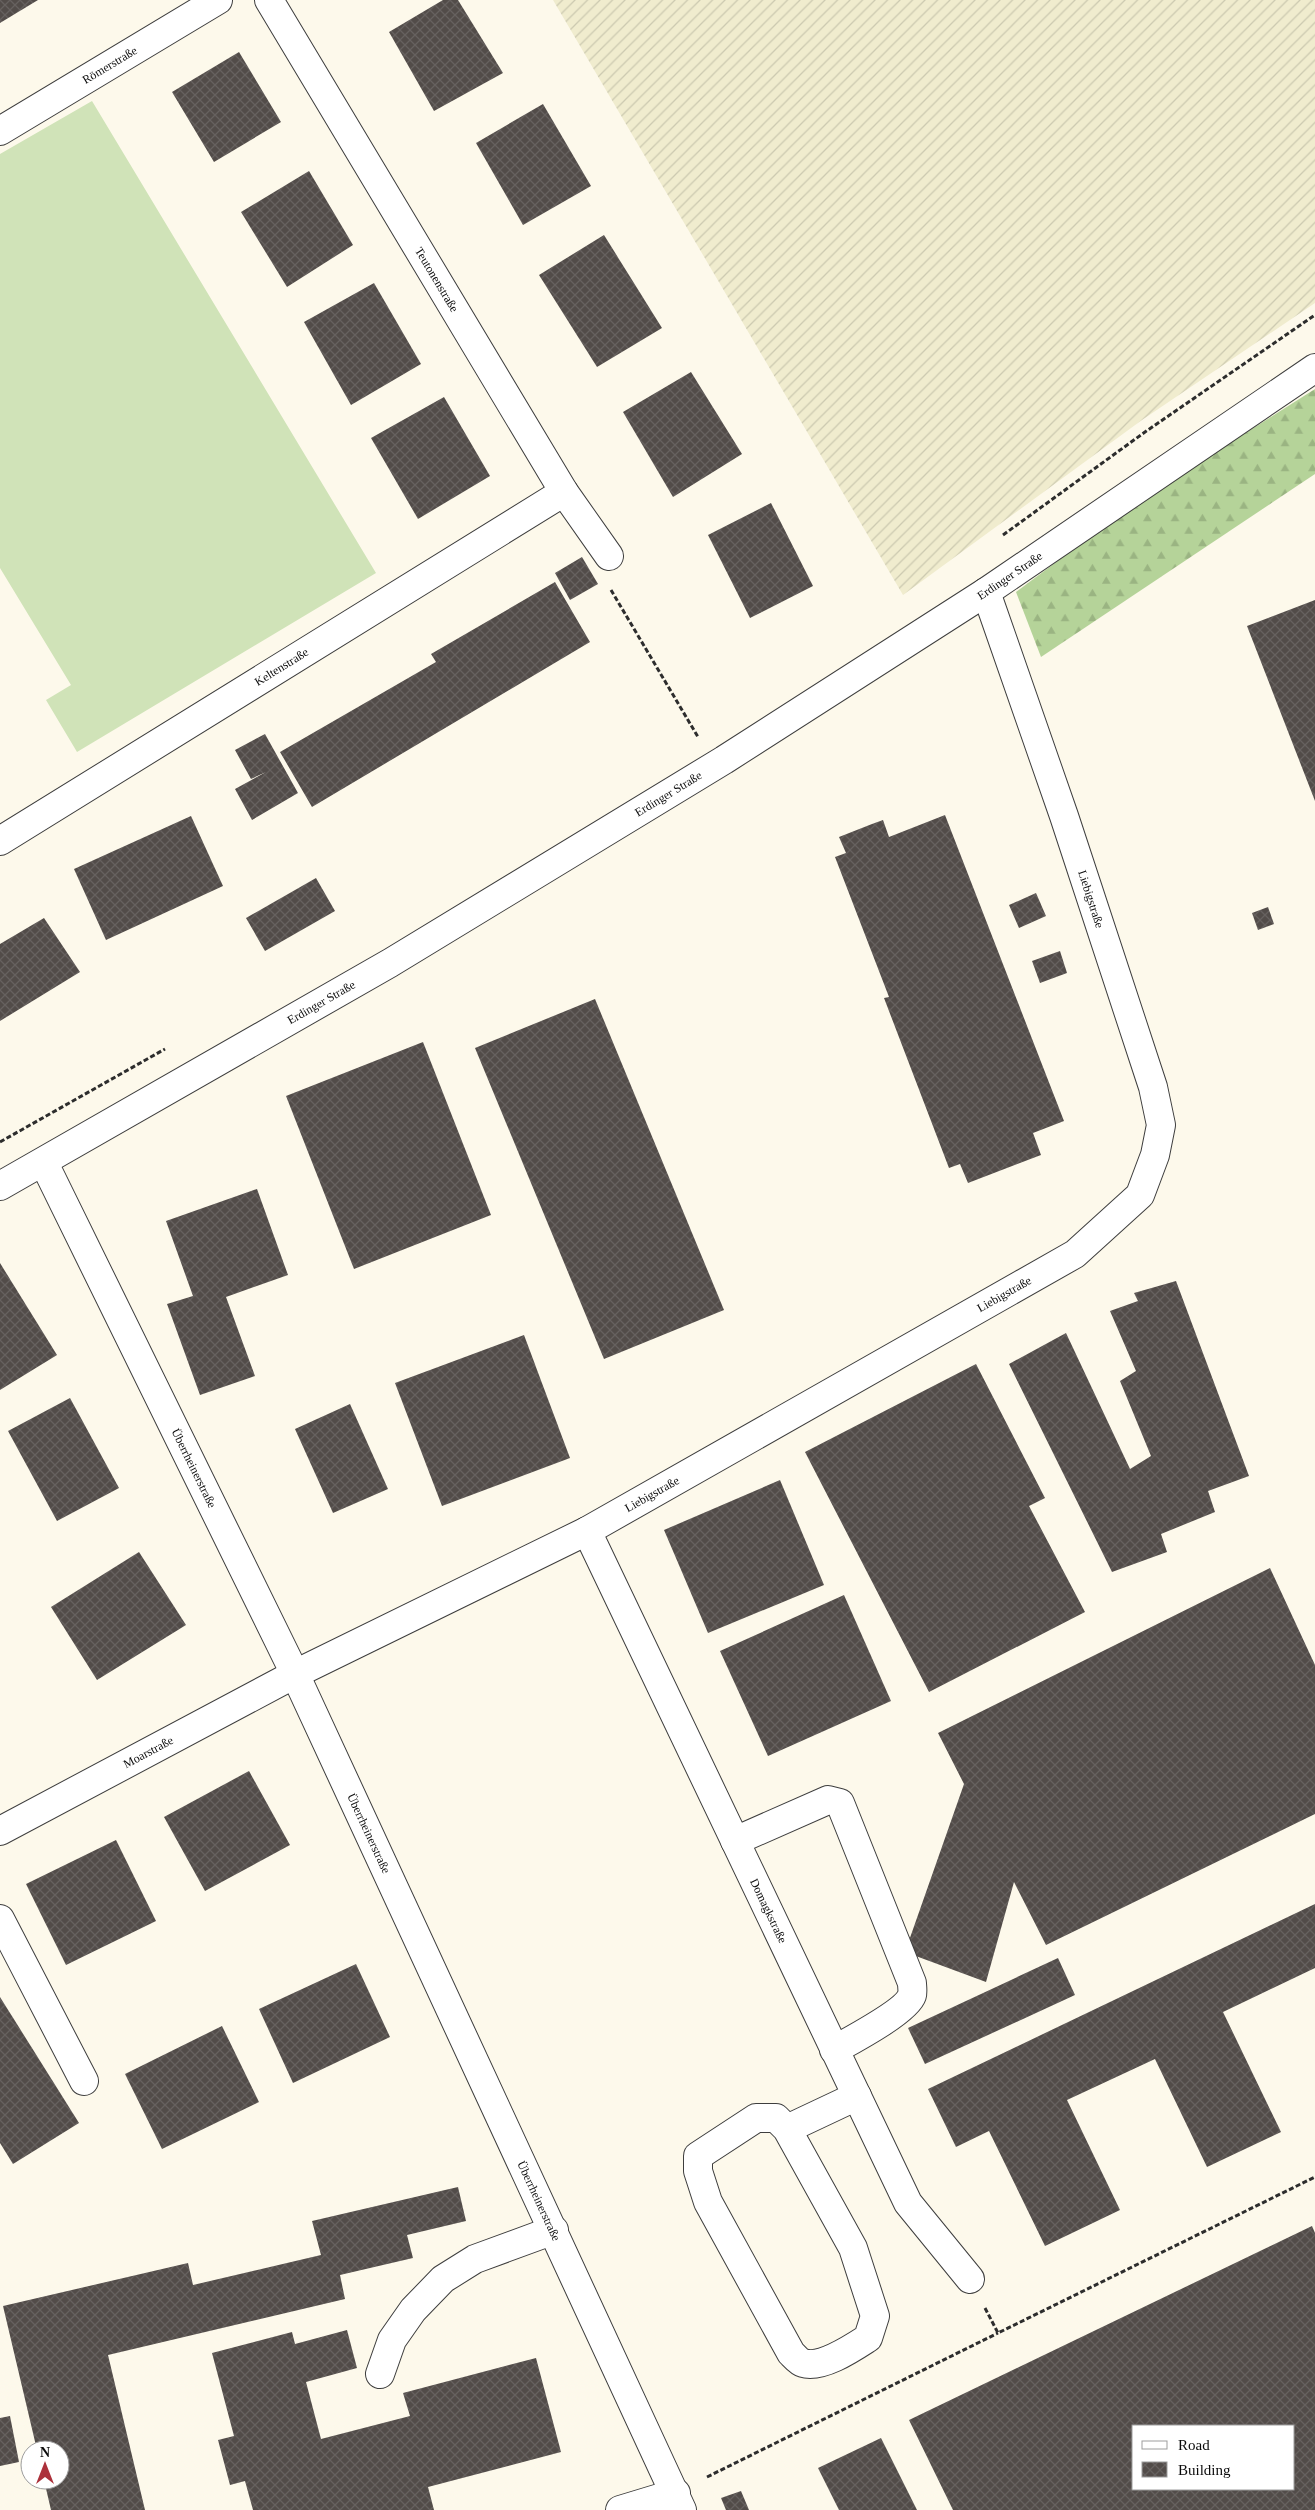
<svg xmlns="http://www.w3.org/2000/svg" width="1315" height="2510" viewBox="0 0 1315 2510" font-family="'Times New Roman',serif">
	<defs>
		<pattern id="farmland-furrows" width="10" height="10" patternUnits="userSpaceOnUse" patternTransform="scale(1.25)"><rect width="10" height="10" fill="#f0ecce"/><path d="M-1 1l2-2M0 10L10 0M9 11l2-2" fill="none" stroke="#ccc9b0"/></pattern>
		<pattern id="forest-firs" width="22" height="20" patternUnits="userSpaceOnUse" patternTransform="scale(1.25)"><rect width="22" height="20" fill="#b5d399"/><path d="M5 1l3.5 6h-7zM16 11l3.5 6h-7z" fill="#9ab482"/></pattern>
		<pattern id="building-cross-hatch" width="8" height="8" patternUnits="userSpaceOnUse" patternTransform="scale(1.25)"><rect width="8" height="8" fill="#524c49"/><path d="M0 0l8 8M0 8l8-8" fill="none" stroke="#66615f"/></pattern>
	</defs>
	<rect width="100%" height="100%" fill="#fdf9eb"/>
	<polygon fill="url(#farmland-furrows)" points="553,0 1315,0 1315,303 1142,420 903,595"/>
	<polygon fill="#d0e3b8" points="92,101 376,573 77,752 46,700 71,685 0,568 0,154"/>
	<polygon fill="url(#forest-firs)" points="1315,389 1315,474 1041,657 1016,592 1138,501"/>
	<g fill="url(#building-cross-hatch)" fill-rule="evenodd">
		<polygon points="0,0 38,0 0,23"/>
		<polygon points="443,0 458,0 503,73 434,111 389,32"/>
		<polygon points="239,52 281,122 214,162 172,92"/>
		<polygon points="543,104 591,186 523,225 476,143"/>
		<polygon points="309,171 353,245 287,287 241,212"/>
		<polygon points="604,235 662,328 597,367 539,275"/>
		<polygon points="374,283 421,364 351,405 304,322"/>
		<polygon points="691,372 742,454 673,497 623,412"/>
		<polygon points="444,397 490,476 418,519 371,438"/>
		<polygon points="771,503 813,586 750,618 708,535"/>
		<polygon points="582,557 598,584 570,600 555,573"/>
		<polygon points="555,582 590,642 312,807 280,752 436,662 431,654"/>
		<polygon points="1315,600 1315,801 1247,626"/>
		<polygon points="265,734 298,793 252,820 235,789 266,772 251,779 235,750"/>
		<polygon points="945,815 1064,1121 1033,1133 1041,1155 968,1183 960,1164 949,1168 884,998 889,997 835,857 846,853 839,837 872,824 883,820 889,837"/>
		<polygon points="191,816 223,886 106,940 74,869"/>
		<polygon points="316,878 335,911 265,951 246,918"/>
		<polygon points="1036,893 1046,916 1019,928 1009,905"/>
		<polygon points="1268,907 1274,924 1258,930 1252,913"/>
		<polygon points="44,918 80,972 0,1021 0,944"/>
		<polygon points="1060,951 1067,973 1040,983 1032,961"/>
		<polygon points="595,999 724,1310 604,1359 475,1048"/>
		<polygon points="423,1042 491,1215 354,1269 286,1096"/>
		<polygon points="257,1189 288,1275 226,1297 255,1376 200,1395 167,1304 193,1296 166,1221"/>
		<polygon points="0,1263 57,1355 0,1390"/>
		<polygon points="1176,1281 1249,1476 1208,1491 1215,1512 1161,1534 1167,1552 1112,1572 1009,1364 1066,1333 1130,1469 1151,1456 1120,1381 1136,1371 1110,1311 1138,1301 1134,1293"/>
		<polygon points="524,1335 570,1458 442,1506 395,1383"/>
		<polygon points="976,1364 1045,1498 1029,1506 1085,1612 929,1692 805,1452"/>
		<polygon points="70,1398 119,1488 57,1521 8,1431"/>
		<polygon points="350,1404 388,1489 333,1513 295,1429"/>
		<polygon points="780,1480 824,1585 708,1633 664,1530"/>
		<polygon points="139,1552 186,1625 97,1680 51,1607"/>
		<polygon points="1270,1568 1315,1665 1315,1814 1046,1945 1014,1882 986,1982 905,1952 964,1784 938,1733"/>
		<polygon points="844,1595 891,1701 768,1756 720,1651"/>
		<polygon points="249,1771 290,1845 205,1891 164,1817"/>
		<polygon points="116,1840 156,1921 66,1965 26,1884"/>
		<polygon points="1315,1904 1315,1968 1223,2012 1281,2132 1207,2167 1155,2059 1067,2100 1120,2210 1045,2246 989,2131 956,2147 928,2089"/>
		<polygon points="1058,1958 1075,1995 925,2064 908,2028"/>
		<polygon points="356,1964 390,2037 293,2083 259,2009"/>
		<polygon points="0,1997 79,2123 13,2164 0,2143"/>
		<polygon points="222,2026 259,2102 162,2149 125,2074"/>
		<polygon points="458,2187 466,2221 407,2235 413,2258 340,2275 345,2299 108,2355 145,2510 51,2510 44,2480 60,2480 60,2450 37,2450 3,2306 188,2263 193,2285 321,2255 312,2221"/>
		<path d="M 1312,2226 L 1315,2233 L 1315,2510 L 953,2510 L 909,2420 ZM 1134,2426 L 1294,2426 L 1294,2489 L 1134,2489 Z"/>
		<polygon points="347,2330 357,2368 306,2382 321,2439 410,2416 403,2393 536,2358 561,2452 428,2487 434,2510 253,2510 245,2481 230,2485 218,2440 234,2436 212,2353 292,2332 295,2344"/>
		<polygon points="10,2416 19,2462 0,2466 0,2418"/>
		<polygon points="881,2438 917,2510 839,2510 818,2468"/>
		<polygon points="741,2491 749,2510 726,2510 721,2498"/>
	</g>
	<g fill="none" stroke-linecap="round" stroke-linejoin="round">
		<defs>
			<g id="minor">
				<path id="s1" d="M 269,0 L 564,492 L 609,556"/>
				<path id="s2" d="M 0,131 L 218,0"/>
				<path id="s3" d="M 0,841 L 564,492"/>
				<path id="s4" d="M 44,1163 L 295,1674 L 682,2510"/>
				<path id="s5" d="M 0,1186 L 390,963 L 724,760 L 986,592 L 1315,368"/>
				<path id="s6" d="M 587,1531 L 908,2203 L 970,2279"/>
				<path id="s7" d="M 0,1831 L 295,1674 L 587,1531 L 1075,1254 L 1140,1195 L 1155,1155 L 1161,1125 L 1153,1087 L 1064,816 L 986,592"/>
				<path d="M 735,1841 L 828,1800 L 840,1803 L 912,1983 C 912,1986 913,1992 912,1995 C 907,2011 850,2041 834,2050"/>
				<polyline points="0,1919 84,2081"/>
				<path d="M 787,2129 L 853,2248 L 875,2316 L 868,2338 C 854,2347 822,2369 803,2363 C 799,2362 794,2356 791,2353 L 708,2202 L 698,2171 L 698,2156 L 756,2118 L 776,2118 L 787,2129 L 857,2096"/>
				<polyline points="380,2374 392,2340 413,2310 443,2279 475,2259 554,2230"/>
				<polyline points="620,2510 676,2493"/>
			</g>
		</defs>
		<use href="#minor" stroke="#3e3e3e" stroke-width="30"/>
		<g stroke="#2d2d2d" stroke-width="3" stroke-dasharray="5 2.5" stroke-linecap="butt">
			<polyline points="1003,535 1145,432 1315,315"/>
			<polyline points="611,590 698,737"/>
			<polyline points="0,1142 165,1049"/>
			<polyline points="985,2308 998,2333 1315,2177"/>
			<polyline points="707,2477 998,2333"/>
		</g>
		<use href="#minor" stroke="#fff" stroke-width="28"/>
	</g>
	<g text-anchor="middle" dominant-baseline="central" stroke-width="5" stroke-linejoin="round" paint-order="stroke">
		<g font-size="12" fill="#0b0b0b" stroke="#fff">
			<text stroke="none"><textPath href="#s2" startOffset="128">Römerstraße</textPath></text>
			<text stroke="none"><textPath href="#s1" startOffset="326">Teutonenstraße</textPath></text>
			<text stroke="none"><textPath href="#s5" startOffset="1180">Erdinger Straße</textPath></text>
			<text stroke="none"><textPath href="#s3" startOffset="331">Keltenstraße</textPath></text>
			<text stroke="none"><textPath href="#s5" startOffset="775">Erdinger Straße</textPath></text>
			<text transform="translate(1091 899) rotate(72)">Liebigstraße</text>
			<text stroke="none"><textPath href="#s5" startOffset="370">Erdinger Straße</textPath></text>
			<text stroke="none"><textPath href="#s7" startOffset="1139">Liebigstraße</textPath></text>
			<text stroke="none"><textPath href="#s4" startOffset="340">Überrheinerstraße</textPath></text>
			<text stroke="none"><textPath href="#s7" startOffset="734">Liebigstraße</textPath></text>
			<text stroke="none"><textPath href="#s7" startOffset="168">Moarstraße</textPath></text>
			<text stroke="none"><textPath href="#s4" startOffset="745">Überrheinerstraße</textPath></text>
			<text stroke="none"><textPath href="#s6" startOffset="421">Domagkstraße</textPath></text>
			<text stroke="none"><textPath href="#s4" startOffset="1150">Überrheinerstraße</textPath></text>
		</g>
	</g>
	<rect x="1132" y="2425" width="162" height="65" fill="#ffffff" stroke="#9d9d9d"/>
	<rect x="1142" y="2441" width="25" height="8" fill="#ffffff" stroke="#9d9d9d"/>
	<text x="1178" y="2450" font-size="15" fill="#0b0b0b">Road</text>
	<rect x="1142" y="2462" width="25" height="15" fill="url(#building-cross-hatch)" stroke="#9d9d9d"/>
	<text x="1178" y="2475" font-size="15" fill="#0b0b0b">Building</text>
	<g transform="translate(45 2465)"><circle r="24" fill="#ffffff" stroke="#9d9d9d"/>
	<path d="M0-4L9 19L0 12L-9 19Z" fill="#ac313b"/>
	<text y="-8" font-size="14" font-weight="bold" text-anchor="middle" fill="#0b0b0b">N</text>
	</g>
</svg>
